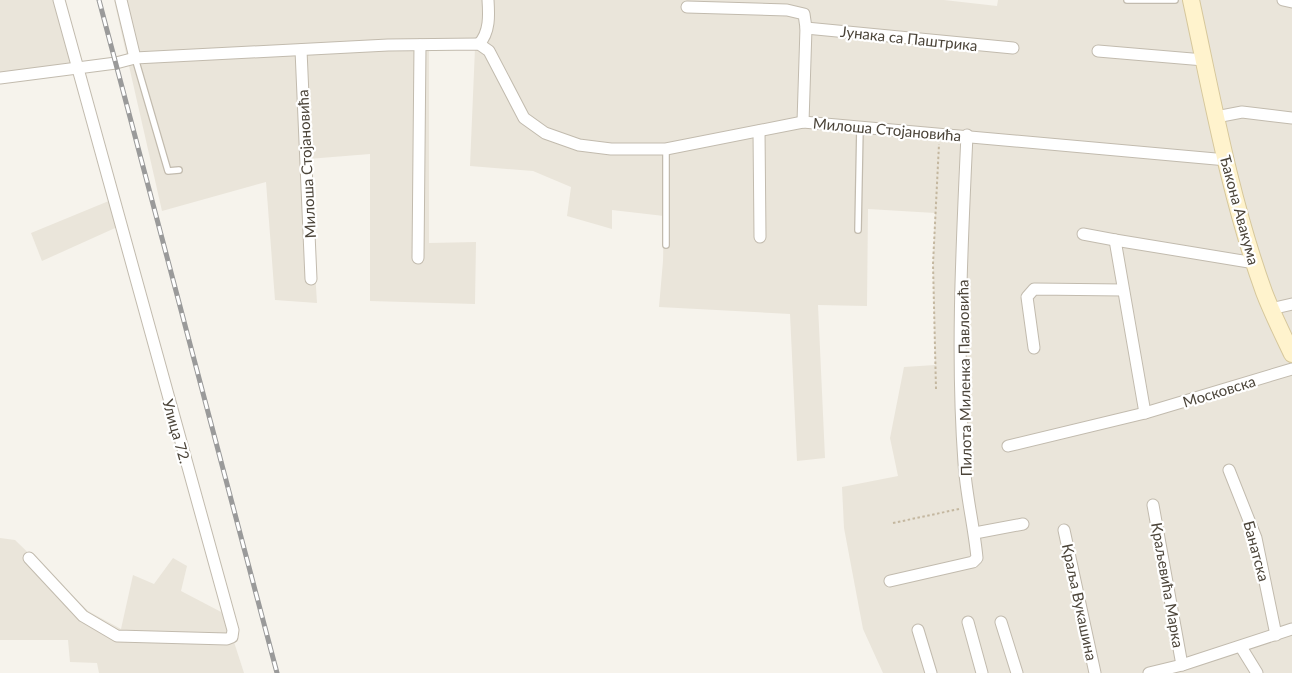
<svg xmlns="http://www.w3.org/2000/svg" width="1292" height="673" viewBox="0 0 1292 673" font-family="Lato,sans-serif">
	<rect width="100%" height="100%" fill="#f6f3ec"/>
	<g fill="#eae5da">
		<polygon points="0,0 59,0 76,67 0,78"/>
		<polygon points="114,0 944,0 997,6 998,0 1292,0 1292,673 883,673 863,629 844,528 842,487 898,476 890,438 904,367 935,365 933,264 935,213 868,209 867,306 818,305 825,458 797,461 790,314 659,307 663,261 664,216 612,210 612,229 567,216 571,187 533,171 470,166 475,48 429,51 429,243 476,242 475,304 370,301 370,154 308,159 317,303 275,300 266,182 162,211"/>
		<polygon points="116,198 124,224 42,261 31,233"/>
		<polygon points="0,538 15,540 88,611 121,629 133,575 154,584 173,558 187,566 181,591 225,614 244,673 99,673 97,663 70,662 68,640 0,640"/>
	</g>
	<g fill="none" stroke-linecap="round" stroke-linejoin="round">
		<defs>
			<g id="service">
				<polyline points="1127,0 1175,0"/>
				<polyline points="135,58 168,171 179,170"/>
				<polyline points="666,149 666,245"/>
				<polyline points="858,230 860,126"/>
			</g>
			<g id="minor">
				<polyline points="121,0 135,58"/>
				<polyline points="1283,0 1292,2"/>
				<polyline points="687,7 787,10 804,14 806,28 803,122"/>
				<polyline points="806,28 1013,48"/>
				<path d="M 479,44 C 490,32 489,15 488,0"/>
				<polyline points="301,50 311,279"/>
				<polyline points="1098,51 1204,60"/>
				<polyline points="0,78 116,63 135,58 388,45 479,44 489,51 524,118 545,133 579,145 611,149 666,149 803,122 1227,160"/>
				<polyline points="1216,117 1242,112 1292,118"/>
				<polyline points="759,131 760,237"/>
				<polyline points="1083,234 1115,240"/>
				<polyline points="418,258 420,45"/>
				<polyline points="1271,309 1292,304"/>
				<polyline points="1034,348 1027,297 1034,289 1123,290"/>
				<polyline points="1145,413 1115,240 1255,263"/>
				<polyline points="1008,446 1145,413 1292,369"/>
				<polyline points="1229,470 1256,538 1276,635"/>
				<polyline points="1153,505 1182,665"/>
				<polyline points="1064,530 1095,673"/>
				<polyline points="975,533 1023,524"/>
				<polyline points="29,558 83,616 117,636 227,639 232,637 233,630 59,0"/>
				<path d="M 890,581 L 973,562 L 977,558 C 974,526 966,495 964,463 C 956,355 962,244 967,135"/>
				<polyline points="968,622 982,673"/>
				<polyline points="1001,622 1017,673"/>
				<polyline points="918,630 931,673"/>
				<polyline points="1241,647 1257,673"/>
				<polyline points="1149,673 1182,665 1292,629"/>
			</g>
			<path id="secondary" d="M 1191,0 C 1212,97 1230,198 1264,292 C 1272,313 1282,333 1292,354"/>
		</defs>
		<use href="#service" stroke="#c2bbae" stroke-width="8"/>
		<use href="#minor" stroke="#c2bbae" stroke-width="13"/>
		<use href="#secondary" stroke="#d6c79b" stroke-width="18"/>
		<g stroke="#c4b79f" stroke-width="2" stroke-dasharray="2.5 2.5" stroke-linecap="butt">
			<polyline points="936,389 933,264 939,144"/>
			<polyline points="893,523 959,509"/>
		</g>
		<use href="#service" stroke="#fff" stroke-width="5.5"/>
		<use href="#minor" stroke="#fff" stroke-width="11"/>
		<use href="#secondary" stroke="#fff3cd" stroke-width="16"/>
		<defs>
			<polyline id="rail" points="99,0 277,673"/>
		</defs>
		<use href="#rail" stroke="#9a9a9a" stroke-width="5"/>
		<use href="#rail" stroke="#fff" stroke-width="3" stroke-dasharray="9" stroke-linecap="butt"/>
	</g>
	<g text-anchor="middle" dominant-baseline="central" stroke-width="4.5" stroke-linejoin="round" paint-order="stroke">
		<g font-size="15" fill="#4b4439" stroke="#fff">
			<text transform="translate(909 38) rotate(6)">Јунака са Паштрика</text>
			<text transform="translate(887 129) rotate(5)">Милоша Стојановића</text>
			<text transform="translate(306 164) rotate(-93)">Милоша Стојановића</text>
			<text transform="translate(1240 210) rotate(75)">Ђакона Авакума</text>
			<text transform="translate(964 378) rotate(-91)">Пилота Миленка Павловића</text>
			<text transform="translate(1219 391) rotate(-17)">Московска</text>
			<text transform="translate(177 431) rotate(74)">Улица 72.</text>
			<text transform="translate(1257 551) rotate(75)">Банатска</text>
			<text transform="translate(1168 585) rotate(80)">Краљевића Марка</text>
			<text transform="translate(1080 602) rotate(78)">Краља Вукашина</text>
		</g>
	</g>
</svg>
